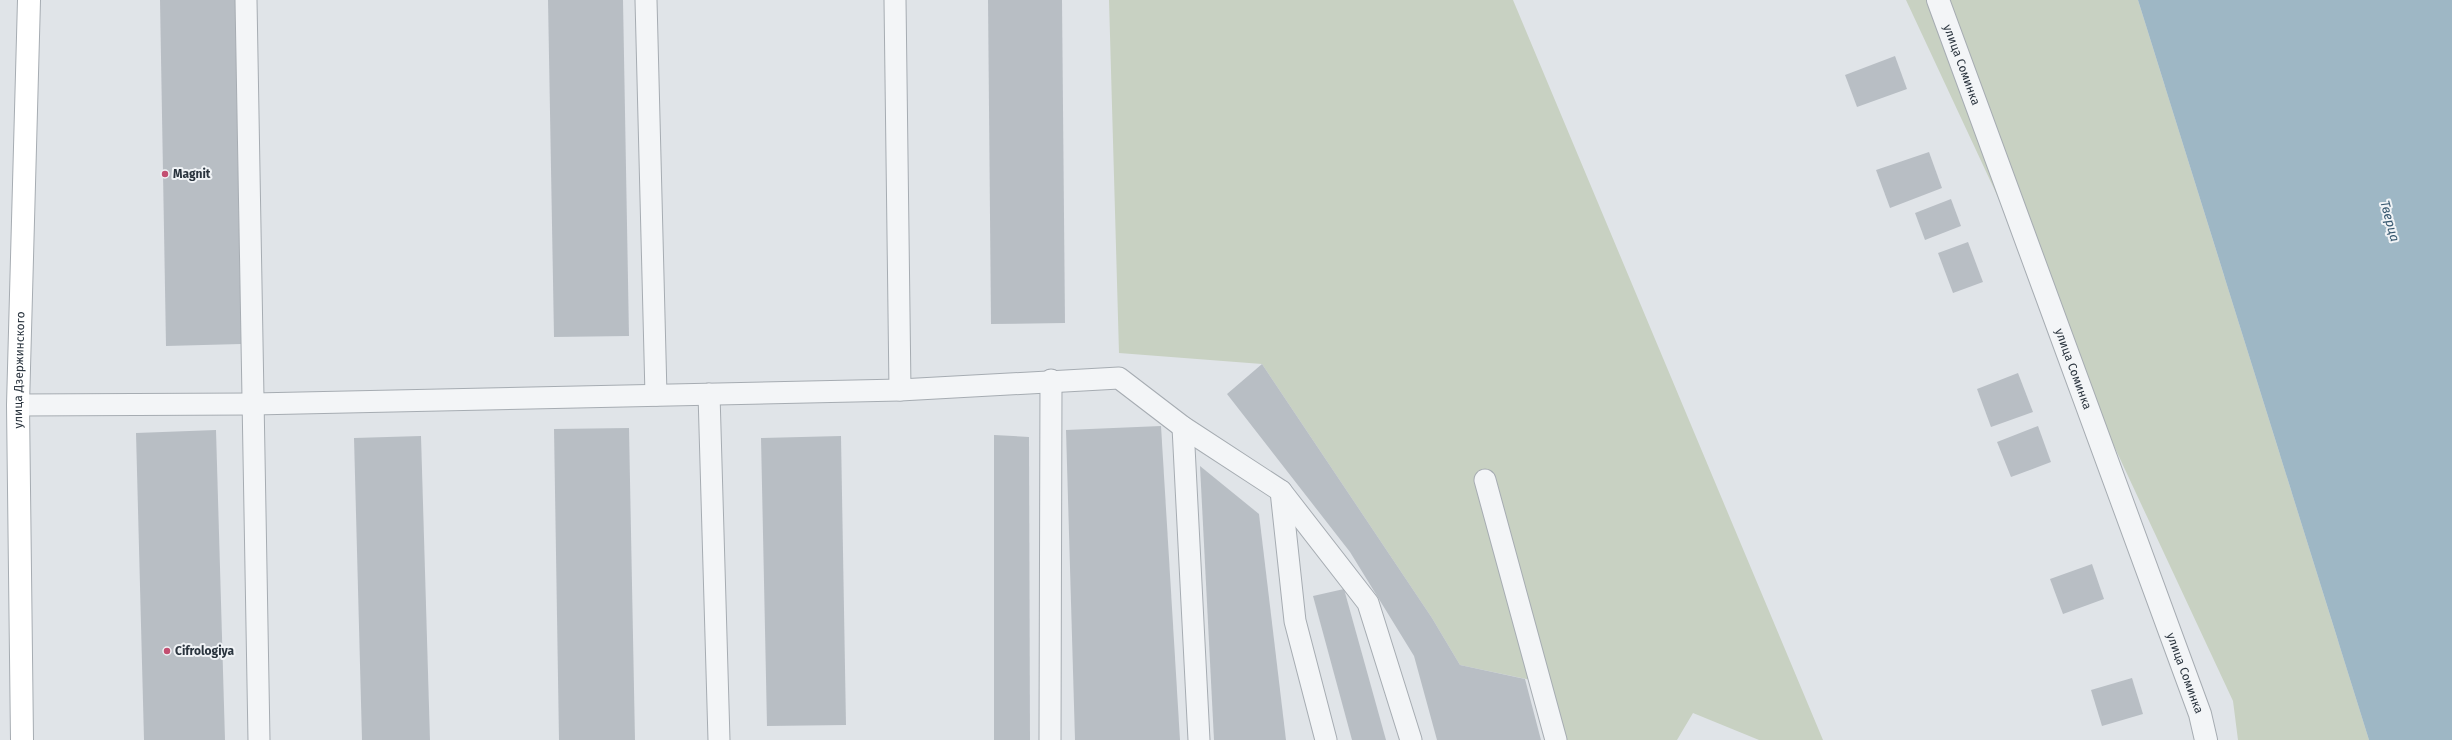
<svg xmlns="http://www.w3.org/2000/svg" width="2452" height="740" viewBox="0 0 2452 740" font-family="'Fira Sans',sans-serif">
	<rect width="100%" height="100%" fill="#e0e4e8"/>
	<g fill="#c8d1c2">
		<polygon points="1109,0 1513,0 1823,740 1759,740 1693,713 1677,740 1556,740 1540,682 1460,665 1432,618 1262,364 1119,353"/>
		<polygon points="1906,0 2138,0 2369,740 2238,740 2233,701"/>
	</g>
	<polygon fill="#9eb7c5" points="2138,0 2452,0 2452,740 2369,740"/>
	<g fill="#b8bec4">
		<polygon points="160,0 235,0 241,344 166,346"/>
		<polygon points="548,0 623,0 629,336 554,337"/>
		<polygon points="988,0 1062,0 1065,323 991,324"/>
		<polygon points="1895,56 1907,89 1857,107 1845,75"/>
		<polygon points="1929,152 1942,188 1890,208 1876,170"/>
		<polygon points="1951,199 1961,226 1925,240 1915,213"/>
		<polygon points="1968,242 1983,282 1953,293 1938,253"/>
		<polygon points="1262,364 1432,618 1460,665 1525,679 1541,740 1437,740 1414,656 1350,552 1227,394"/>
		<polygon points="2018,373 2033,412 1991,427 1977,389"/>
		<polygon points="1161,426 1180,740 1075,740 1066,430"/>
		<polygon points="2038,426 2051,462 2011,477 1997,442"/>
		<polygon points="629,428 635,740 559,740 554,429"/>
		<polygon points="216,430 225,740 144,740 136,433"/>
		<polygon points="994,435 1029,437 1030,740 994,740"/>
		<polygon points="421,436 430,740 362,740 354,438"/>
		<polygon points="841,436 846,725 767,726 761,438"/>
		<polygon points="1200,466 1259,514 1286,740 1214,740"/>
		<polygon points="2092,564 2104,599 2063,614 2050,579"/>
		<polygon points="1344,589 1386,740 1352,740 1313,596"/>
		<polygon points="2132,678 2143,714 2102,726 2091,690"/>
	</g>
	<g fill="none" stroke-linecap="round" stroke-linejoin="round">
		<defs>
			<g id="service">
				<polyline points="246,0 259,740"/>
				<polyline points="646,0 656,395"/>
				<polyline points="895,0 900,390"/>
				<polyline points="709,394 719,740"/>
				<polyline points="18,405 253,404 900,390 1119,378 1183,427 1281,491 1368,603 1411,740"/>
				<polyline points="1183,427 1199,740"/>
				<polyline points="1485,480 1556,740"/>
				<polyline points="1281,491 1295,621 1326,740"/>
				<polyline points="1050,740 1051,380"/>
			</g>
			<g id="minor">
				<path id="s1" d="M 1938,0 L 2200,714 L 2206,740"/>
			</g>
			<g id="secondary">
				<path id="s2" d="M 22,740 L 18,405 L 29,0"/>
			</g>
		</defs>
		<use href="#service" stroke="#a6acb2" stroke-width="23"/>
		<use href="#minor" stroke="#a6acb2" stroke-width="24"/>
		<use href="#secondary" stroke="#a6acb2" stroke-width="24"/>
		<use href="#service" stroke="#f3f5f7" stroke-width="21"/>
		<use href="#minor" stroke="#f3f5f7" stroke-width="22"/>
		<use href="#secondary" stroke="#fff" stroke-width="22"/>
	</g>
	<g fill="#c34f71" stroke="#f0f3f6" stroke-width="1.5">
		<circle cx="165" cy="174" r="4"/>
		<circle cx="167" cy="651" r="4"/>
	</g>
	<g text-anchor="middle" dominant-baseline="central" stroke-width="4" stroke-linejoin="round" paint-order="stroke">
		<g font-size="12" fill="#2a343e" stroke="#f0f3f6">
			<text stroke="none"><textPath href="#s1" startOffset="69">улица Соминка</textPath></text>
			<text stroke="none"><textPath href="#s1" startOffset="393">улица Соминка</textPath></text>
			<text stroke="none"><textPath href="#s2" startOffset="370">улица Дзержинского</textPath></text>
			<text stroke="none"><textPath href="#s1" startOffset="717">улица Соминка</textPath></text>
		</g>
		<g font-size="12" font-weight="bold" fill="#2a343e" stroke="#f0f3f6" text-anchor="start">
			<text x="173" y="174">Magnit</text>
			<text x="175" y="651">Cifrologiya</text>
		</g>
		<g font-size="13" font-style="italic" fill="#37586f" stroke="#f0f3f6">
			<text transform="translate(2390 221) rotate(75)">Тверца</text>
		</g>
	</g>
</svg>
